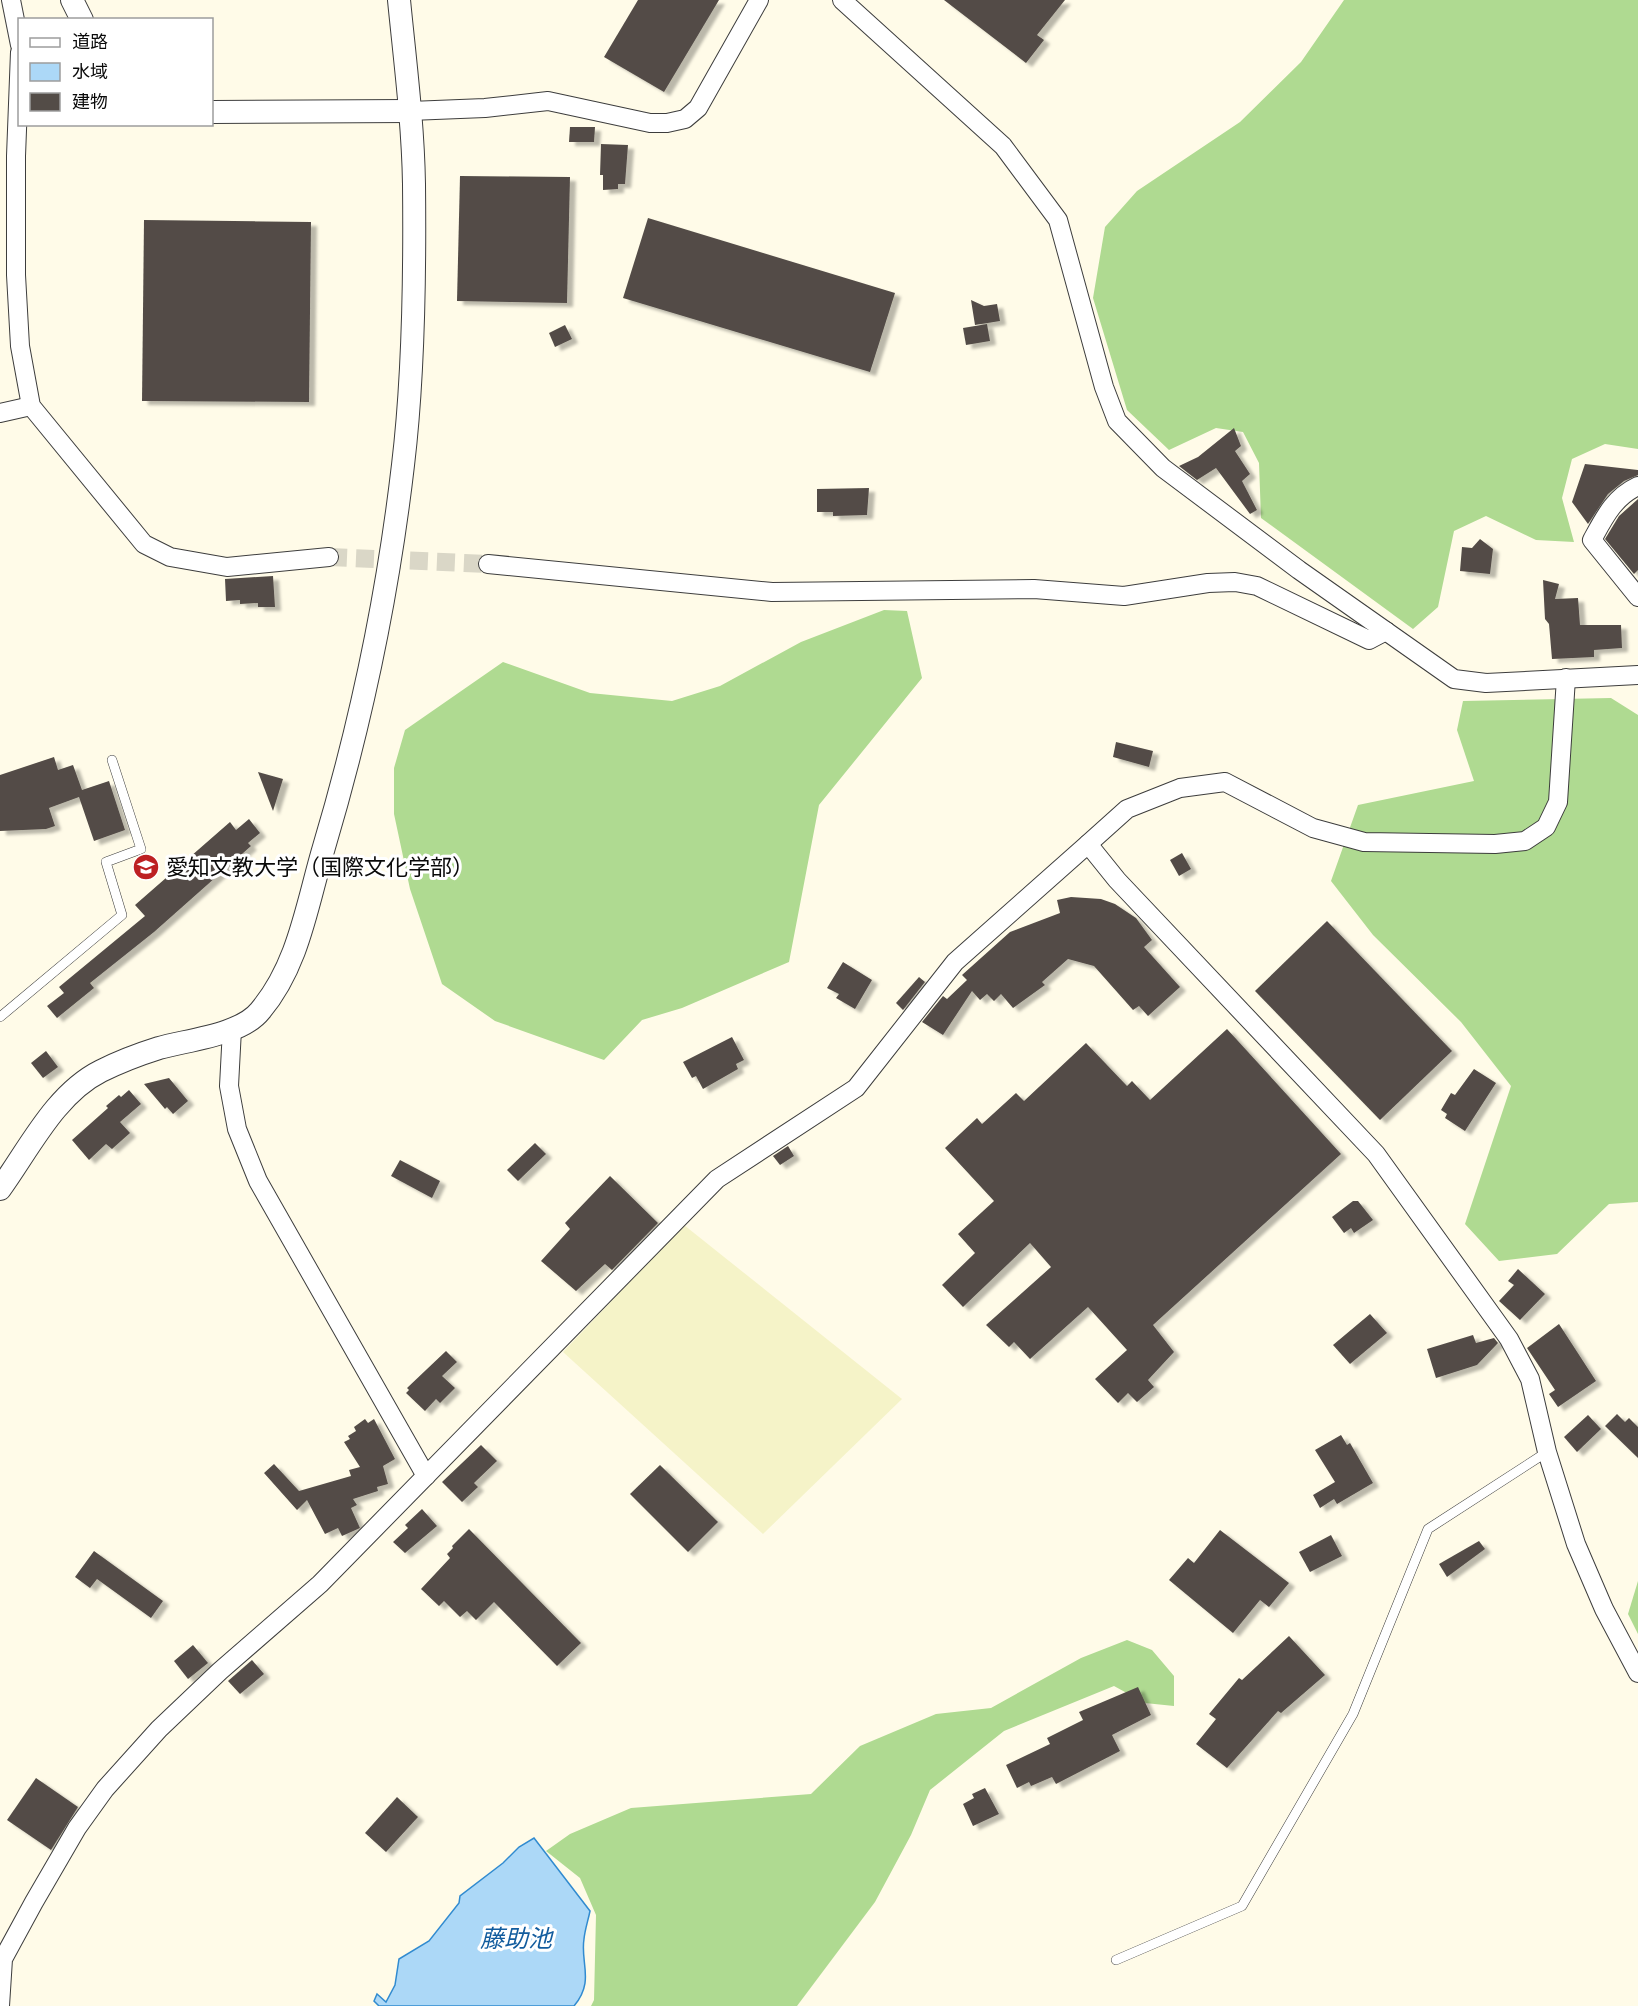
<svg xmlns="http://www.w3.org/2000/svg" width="1638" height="2006" viewBox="0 0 1638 2006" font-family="'Zilla Slab','Noto Sans JP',serif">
	<defs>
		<filter id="shadow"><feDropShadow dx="6" dy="4" stdDeviation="1.5" flood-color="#0004"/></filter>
	</defs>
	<rect width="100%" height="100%" fill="#fffbe8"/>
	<polygon fill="#f5f3c8" points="684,1225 902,1399 763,1534 563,1352"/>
	<g fill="#afda91">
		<polygon points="1344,0 1638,0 1638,449 1605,444 1572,459 1562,498 1574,542 1536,540 1486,516 1454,531 1438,607 1413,629 1261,518 1259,463 1243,432 1216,428 1169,450 1127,410 1093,298 1105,227 1137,191 1240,122 1301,62"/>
		<polygon points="884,610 907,611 922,678 819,805 789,962 682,1008 642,1020 604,1060 495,1021 442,984 410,889 394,814 394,768 405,730 503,662 590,693 672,701 720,686 801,642"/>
		<polygon points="1611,698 1638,715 1638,1202 1609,1204 1557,1254 1499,1261 1465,1224 1511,1086 1461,1022 1373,935 1331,881 1358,805 1474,781 1457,730 1463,701"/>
		<polygon points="1638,1581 1638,1634 1628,1614"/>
		<polygon points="1127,1640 1152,1650 1174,1676 1174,1706 1145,1703 1114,1686 1004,1731 930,1790 911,1835 875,1902 797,2006 591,2006 594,2000 596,1915 580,1878 546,1851 570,1834 631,1808 811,1794 860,1746 936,1714 991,1708 1081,1658"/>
	</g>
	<path fill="#acd8f7" stroke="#318bd0" stroke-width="1.5" d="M 534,1838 L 590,1911 C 588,1921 585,1929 584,1939 C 580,1963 595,1981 574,2006 L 379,2006 L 374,2001 L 377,1994 L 386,2002 L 395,1985 L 399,1959 L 429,1941 L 459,1903 L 460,1896 L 503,1863 L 519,1847 Z"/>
	<g fill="#534c47" filter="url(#shadow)">
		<polygon points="638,0 719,0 664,92 604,57"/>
		<polygon points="944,0 1065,0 1037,35 1044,40 1026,63"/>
		<polygon points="570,127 595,127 594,142 569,142"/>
		<polygon points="601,144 628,145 625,184 618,184 618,189 603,190 603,175 600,175"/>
		<polygon points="460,176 570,177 567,303 457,301"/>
		<polygon points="648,218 895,293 870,372 623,298"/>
		<polygon points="144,220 311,222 309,402 142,401"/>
		<polygon points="971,300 984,306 997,304 1000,321 975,325"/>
		<polygon points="987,324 990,341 966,345 963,328"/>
		<polygon points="565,325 572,339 555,347 549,333"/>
		<polygon points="1234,428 1241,446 1235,451 1250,474 1242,481 1257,510 1250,514 1216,468 1197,480 1179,466 1198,457"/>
		<polygon points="1585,464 1638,470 1638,475 1624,481 1608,494 1588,524 1572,502"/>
		<polygon points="869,488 867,515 833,516 833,512 817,512 817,489"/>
		<polygon points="1638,499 1638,570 1634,574 1605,539 1619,516"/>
		<polygon points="1480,539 1493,549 1490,574 1460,571 1462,547 1472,548"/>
		<polygon points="273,576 275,607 258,607 258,603 240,604 240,600 226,601 225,579"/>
		<polygon points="1543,580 1559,584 1555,599 1578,598 1580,625 1621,625 1622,648 1594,650 1594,657 1552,659 1549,624 1545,619"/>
		<polygon points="1116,742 1153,751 1149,767 1113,757"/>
		<polygon points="54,757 58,770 73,765 82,790 109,781 125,830 94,841 79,797 49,808 55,826 46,829 0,831 0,775"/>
		<polygon points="258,772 283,779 273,811"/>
		<polygon points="249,819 260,833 248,843 251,846 154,932 90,983 94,988 57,1018 47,1006 64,993 59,987 145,916 135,905 230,822 236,830"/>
		<polygon points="1182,853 1191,869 1179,876 1170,860"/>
		<polygon points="1071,897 1101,899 1115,904 1136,918 1152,940 1144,947 1180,987 1148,1016 1139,1006 1133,1010 1094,966 1068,959 1042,982 1045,985 1013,1008 1001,994 994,1001 987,994 980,1000 972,991 943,1035 922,1022 943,996 947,999 967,980 962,975 1010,932 1060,913 1057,900"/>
		<polygon points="1327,921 1452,1051 1380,1120 1255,991"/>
		<polygon points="843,962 872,980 855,1009 836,998 839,994 827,988"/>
		<polygon points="919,977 925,982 903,1010 896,1003"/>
		<polygon points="1227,1029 1341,1154 1153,1325 1174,1352 1148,1380 1154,1387 1137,1402 1128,1393 1118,1403 1095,1379 1127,1350 1088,1307 1030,1359 1014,1342 1009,1347 986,1325 1051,1267 1030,1243 963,1307 942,1285 975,1253 958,1234 994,1201 945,1148 977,1118 982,1124 1016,1093 1024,1101 1086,1043 1127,1086 1132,1081 1150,1100"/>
		<polygon points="732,1037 744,1060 736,1064 738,1069 703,1089 696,1076 692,1078 683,1062"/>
		<polygon points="46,1051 58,1067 43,1078 31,1063"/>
		<polygon points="1474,1069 1496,1083 1465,1131 1445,1118 1447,1114 1441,1110 1451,1093 1455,1095"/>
		<polygon points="169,1078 188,1101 173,1114 167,1107 165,1109 144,1084"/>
		<polygon points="129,1090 141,1104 120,1122 130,1133 112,1149 106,1144 89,1160 72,1140 108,1108 106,1106 119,1095 121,1097"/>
		<polygon points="535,1143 546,1154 518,1181 507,1170"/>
		<polygon points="788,1146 794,1156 780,1165 773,1156"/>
		<polygon points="400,1160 440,1181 432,1198 391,1176"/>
		<polygon points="610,1176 658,1223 612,1270 605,1264 576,1291 541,1261 570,1229 565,1223"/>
		<polygon points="1353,1201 1358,1201 1373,1220 1354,1233 1351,1228 1344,1233 1332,1217"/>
		<polygon points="1518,1269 1545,1294 1520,1320 1499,1301 1514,1285 1508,1281"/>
		<polygon points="1370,1314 1387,1333 1350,1364 1333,1345"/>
		<polygon points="1559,1324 1596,1381 1558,1407 1549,1394 1555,1390 1527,1348"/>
		<polygon points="1473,1335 1476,1343 1494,1338 1498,1343 1477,1365 1436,1378 1427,1349"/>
		<polygon points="446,1351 457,1362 442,1376 455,1388 440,1403 436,1399 425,1411 406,1393 409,1390 407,1388"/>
		<polygon points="1617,1414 1625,1422 1629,1418 1638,1427 1638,1458 1605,1426"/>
		<polygon points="1588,1415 1601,1429 1577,1452 1564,1437"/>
		<polygon points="365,1419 368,1423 374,1419 395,1459 383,1466 388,1484 377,1487 378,1491 353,1499 357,1505 351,1508 360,1528 342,1536 338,1528 325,1534 307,1500 297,1510 264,1473 274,1464 299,1491 351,1476 349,1470 360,1467 344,1442 350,1439 348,1436 356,1431 354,1427"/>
		<polygon points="1341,1435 1347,1445 1350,1443 1373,1483 1337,1504 1334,1499 1320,1508 1313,1495 1335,1482 1315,1450"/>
		<polygon points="481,1445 497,1461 474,1483 478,1487 462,1502 442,1482"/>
		<polygon points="660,1465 718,1522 688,1552 630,1494"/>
		<polygon points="422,1509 437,1526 405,1553 393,1542 408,1528 405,1525"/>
		<polygon points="469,1529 581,1643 557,1666 494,1602 476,1620 467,1611 460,1617 444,1601 439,1606 421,1589 450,1558 447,1554 453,1548 452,1546"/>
		<polygon points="1220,1530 1289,1583 1269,1607 1260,1600 1233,1633 1169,1580 1188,1558 1194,1563"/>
		<polygon points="1331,1535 1342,1556 1310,1572 1299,1552"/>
		<polygon points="1479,1541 1485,1549 1447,1577 1439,1564"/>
		<polygon points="94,1551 163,1601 151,1618 97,1579 90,1588 75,1577"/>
		<polygon points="1289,1636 1325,1675 1281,1713 1278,1711 1227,1768 1196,1744 1216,1719 1209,1714 1239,1678 1242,1680"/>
		<polygon points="193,1645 208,1663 188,1679 174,1661"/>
		<polygon points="252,1660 264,1674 240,1694 228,1681"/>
		<polygon points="1138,1687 1151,1715 1112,1735 1120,1751 1056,1784 1052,1777 1031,1786 1029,1782 1017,1788 1006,1765 1050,1744 1047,1738 1083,1720 1079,1712"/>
		<polygon points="36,1778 78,1807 51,1850 7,1820"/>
		<polygon points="985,1788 999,1814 973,1826 963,1804 974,1798 972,1794"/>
		<polygon points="397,1797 418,1817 386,1852 365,1833"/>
	</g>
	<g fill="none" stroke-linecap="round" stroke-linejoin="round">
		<polyline stroke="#dad7c7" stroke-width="18" stroke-dasharray="18 9" stroke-linecap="butt" points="329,557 488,564"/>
		<defs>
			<g id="service">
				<polyline points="0,1017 122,915 106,862 141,849 112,760"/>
				<polyline points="1116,1960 1242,1906 1353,1714 1428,1529 1547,1452"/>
			</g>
			<g id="minor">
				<polyline points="11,0 20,45"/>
				<polyline points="842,0 1003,146 1058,220 1104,387 1117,421 1163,468 1299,570 1454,679 1486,683 1638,675"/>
				<polyline points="20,52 16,156 16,275 20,346 31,406 144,544 170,557 227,567 329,557"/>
				<polyline points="410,111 485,108 548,101 650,123 667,123 685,119 698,108 759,0"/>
				<polyline points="0,413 31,406"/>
				<path d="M 1638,486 C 1614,497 1604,518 1592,540 L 1638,597"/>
				<polyline points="488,564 772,592 1034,589 1124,596 1208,583 1235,582 1257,586 1369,640 1386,631"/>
				<polyline points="1088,844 1127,809 1180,788 1225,782 1313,828 1364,842 1495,844 1525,841 1546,827 1558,802 1566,678"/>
				<polyline points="232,1029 229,1086 237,1129 258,1181 426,1476"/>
				<polyline points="0,2006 3,1959 34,1902 77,1828 105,1789 159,1729 220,1671 320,1584 717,1179 856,1088 955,962 1088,844 1117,880 1376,1154 1509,1339 1530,1379 1547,1452 1576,1544 1604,1609 1638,1673"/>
			</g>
			<g id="tertiary">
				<polyline points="72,0 82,20"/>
				<polyline points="212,112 410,111"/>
				<path d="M 0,1189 C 29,1149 55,1094 101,1071 C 119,1062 140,1054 159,1048 C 187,1040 241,1035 260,1011 C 299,965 307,904 324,847 C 361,723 388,594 403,465 C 414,374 415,276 414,184 C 413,123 405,61 399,0"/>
			</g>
		</defs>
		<use href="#service" stroke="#3d3d3d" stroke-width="10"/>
		<use href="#minor" stroke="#3d3d3d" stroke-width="20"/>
		<use href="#tertiary" stroke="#3d3d3d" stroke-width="24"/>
		<use href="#service" stroke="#fff" stroke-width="9"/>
		<use href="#minor" stroke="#fff" stroke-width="18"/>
		<use href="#tertiary" stroke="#fff" stroke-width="22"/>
	</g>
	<defs>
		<symbol id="university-disc" viewBox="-11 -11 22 22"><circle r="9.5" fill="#bd2022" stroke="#fff"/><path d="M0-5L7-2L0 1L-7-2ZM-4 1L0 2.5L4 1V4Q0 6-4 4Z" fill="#fff"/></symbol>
	</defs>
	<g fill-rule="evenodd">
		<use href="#university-disc" x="131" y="852" width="30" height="30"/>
	</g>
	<g text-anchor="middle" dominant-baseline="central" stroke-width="6" stroke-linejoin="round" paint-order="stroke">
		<g font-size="22" fill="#0a0a0a" stroke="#fff" text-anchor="start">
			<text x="166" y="867">愛知文教大学（国際文化学部）</text>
		</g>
		<g font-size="24" font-style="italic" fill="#125c9e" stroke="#fff">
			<text x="516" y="1938">藤助池</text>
		</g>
	</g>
	<rect x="18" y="18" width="195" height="108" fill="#ffffff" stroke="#9d9d9d" stroke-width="1.5"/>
	<rect x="30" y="38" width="30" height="9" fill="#ffffff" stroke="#9d9d9d" stroke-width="1.5"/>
	<text x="72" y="48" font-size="18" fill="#0a0a0a">道路</text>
	<rect x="30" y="63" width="30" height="18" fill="#acd8f7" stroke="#9d9d9d" stroke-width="1.5"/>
	<text x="72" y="78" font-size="18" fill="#0a0a0a">水域</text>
	<rect x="30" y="93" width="30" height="18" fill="#534c47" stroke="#9d9d9d" stroke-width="1.5"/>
	<text x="72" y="108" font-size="18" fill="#0a0a0a">建物</text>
</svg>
